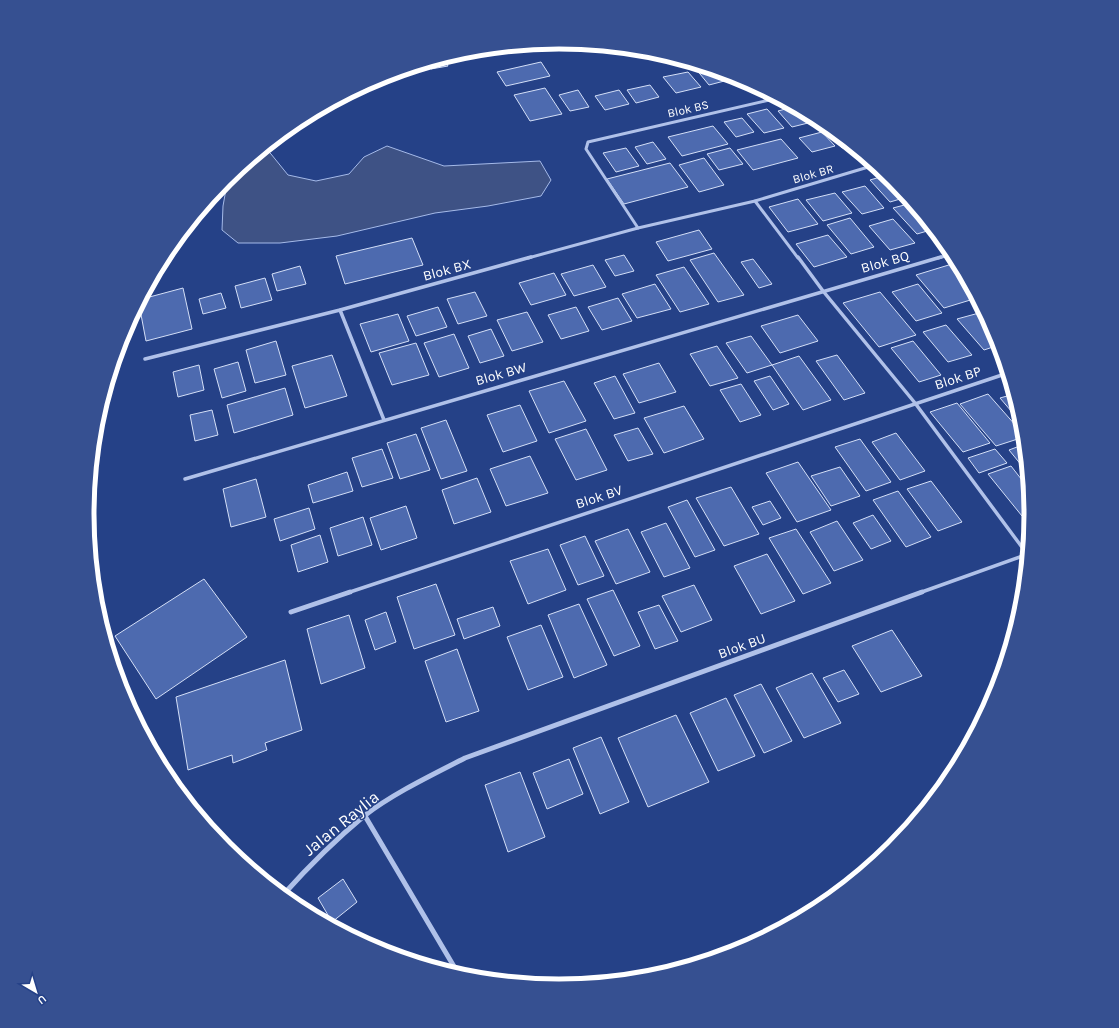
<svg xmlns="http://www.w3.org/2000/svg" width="1119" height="1028" viewBox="0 0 1119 1028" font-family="Karla,sans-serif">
	<rect width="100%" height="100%" fill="#254187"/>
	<polygon fill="#3e5285" stroke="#a5bae9" points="387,146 444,166 540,161 551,180 541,196 488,206 435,213 337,236 280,243 238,243 222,230 223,206 228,178 265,148 271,154 288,175 316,181 349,174 364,157"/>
	<g fill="#4d6aaf" stroke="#d4dff7">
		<polygon points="444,58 448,66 431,69 428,63"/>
		<polygon points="541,62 550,76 506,86 497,72"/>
		<polygon points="691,63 728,74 732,79 709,85"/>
		<polygon points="688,72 701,87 676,93 663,77"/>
		<polygon points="650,85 659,97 636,103 627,90"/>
		<polygon points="545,88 562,114 530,121 514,95"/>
		<polygon points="578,90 589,107 570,111 559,95"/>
		<polygon points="619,90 629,104 605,110 595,96"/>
		<polygon points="793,107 808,123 792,127 778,111"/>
		<polygon points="767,109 784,128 764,133 747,114"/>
		<polygon points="803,112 821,121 814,123"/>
		<polygon points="742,118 754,132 736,137 724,122"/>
		<polygon points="713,126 728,144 682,156 668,137"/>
		<polygon points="829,127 851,145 842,148 825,128"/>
		<polygon points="822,132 835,146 812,152 799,138"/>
		<polygon points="781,139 798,158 753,170 737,150"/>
		<polygon points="653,142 666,159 647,164 635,147"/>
		<polygon points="626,148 639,166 616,172 603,153"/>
		<polygon points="730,148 743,164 719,170 707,154"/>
		<polygon points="704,158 724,185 699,192 679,165"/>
		<polygon points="670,163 688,187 624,204 607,179"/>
		<polygon points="887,175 893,180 907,197 890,202 870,180"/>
		<polygon points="865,186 884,208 862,214 842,192"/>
		<polygon points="835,193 852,213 823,221 806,200"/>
		<polygon points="798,199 818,224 788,232 769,207"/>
		<polygon points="912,203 934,229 917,234 893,208"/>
		<polygon points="850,218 874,247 851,254 827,225"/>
		<polygon points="893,219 915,243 890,250 869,226"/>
		<polygon points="699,230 712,249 668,261 656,242"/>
		<polygon points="828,235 847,257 814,267 796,244"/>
		<polygon points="412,238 423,265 345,284 336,256"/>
		<polygon points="714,253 744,295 718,302 690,260"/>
		<polygon points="624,255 634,271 615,276 605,260"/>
		<polygon points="753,259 772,284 759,288 741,262"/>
		<polygon points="952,264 968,281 977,298 944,308 916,275"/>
		<polygon points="593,265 606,287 574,296 561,274"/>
		<polygon points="300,266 306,284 277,291 272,274"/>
		<polygon points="684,267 709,304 680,312 656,275"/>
		<polygon points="554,273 566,295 531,305 519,283"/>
		<polygon points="265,278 272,300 241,308 235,286"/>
		<polygon points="655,284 671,309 637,318 622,294"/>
		<polygon points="918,284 942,313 916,321 892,292"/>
		<polygon points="183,288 192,329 146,341 139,304 142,299"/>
		<polygon points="475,292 487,316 458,324 447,299"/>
		<polygon points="880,292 916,335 879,347 843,303"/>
		<polygon points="221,293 226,308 203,314 199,299"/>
		<polygon points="618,298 632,321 602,330 588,307"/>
		<polygon points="438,307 447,327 416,336 407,316"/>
		<polygon points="576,307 589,331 561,339 548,315"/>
		<polygon points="527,312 543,342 512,351 497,320"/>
		<polygon points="979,313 993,328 999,345 984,350 957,319"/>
		<polygon points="398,314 409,341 371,352 360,324"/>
		<polygon points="798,315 818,341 780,353 761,326"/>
		<polygon points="946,325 972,355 948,362 923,332"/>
		<polygon points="491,329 504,356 480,363 468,336"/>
		<polygon points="454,334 469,368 439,377 424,343"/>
		<polygon points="751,336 772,365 747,373 726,343"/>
		<polygon points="276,341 286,375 255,383 246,350"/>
		<polygon points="913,341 941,375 919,382 891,348"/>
		<polygon points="416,343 429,375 392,385 379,353"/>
		<polygon points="717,346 738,378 710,386 690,354"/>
		<polygon points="332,355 347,396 305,408 292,366"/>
		<polygon points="837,355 865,393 844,400 816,361"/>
		<polygon points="799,356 831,400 803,410 772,365"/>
		<polygon points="238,362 246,391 222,398 214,369"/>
		<polygon points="659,363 676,392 639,403 623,374"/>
		<polygon points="199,365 204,390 178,397 173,372"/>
		<polygon points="615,376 635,413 614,419 594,383"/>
		<polygon points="770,376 789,404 773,410 754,381"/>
		<polygon points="564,381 586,421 549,433 529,391"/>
		<polygon points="741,384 761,415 740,422 720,390"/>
		<polygon points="285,388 293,415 234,433 227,405"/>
		<polygon points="988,394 1024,435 1024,437 996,446 960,404"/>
		<polygon points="1014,394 1022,422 1023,425 1000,398"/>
		<polygon points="957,403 990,443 963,452 930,412"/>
		<polygon points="520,405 537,441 503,452 487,415"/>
		<polygon points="684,406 704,439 664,453 644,418"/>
		<polygon points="212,410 218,435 195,441 190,415"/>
		<polygon points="446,420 467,471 441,479 421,428"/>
		<polygon points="638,428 653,454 628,461 614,435"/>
		<polygon points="586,429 607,470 576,480 555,439"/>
		<polygon points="896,433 925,471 900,480 872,442"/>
		<polygon points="416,434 430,470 400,479 387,443"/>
		<polygon points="860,439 891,482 866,491 835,447"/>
		<polygon points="1025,444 1027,472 1009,450"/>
		<polygon points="382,449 393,478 362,487 352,458"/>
		<polygon points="995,449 1007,463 979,473 968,458"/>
		<polygon points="530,456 548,493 506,506 490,469"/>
		<polygon points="798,462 831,510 797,522 766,473"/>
		<polygon points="1011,466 1029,489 1031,513 1022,516 988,474"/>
		<polygon points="840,467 860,496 831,506 811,476"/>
		<polygon points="347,472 353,491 313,503 308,485"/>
		<polygon points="477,478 491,512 454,524 442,490"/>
		<polygon points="256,479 266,517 231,527 223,489"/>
		<polygon points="931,481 962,522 938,531 907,489"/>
		<polygon points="731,487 759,534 724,546 696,498"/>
		<polygon points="898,491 931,537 906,547 873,500"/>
		<polygon points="687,500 715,550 695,557 668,507"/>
		<polygon points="770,501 781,518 763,525 752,507"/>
		<polygon points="406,506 417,538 381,550 370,518"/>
		<polygon points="309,508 315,529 280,541 274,519"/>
		<polygon points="873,515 891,541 871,549 853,523"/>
		<polygon points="363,517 372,545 338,556 330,528"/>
		<polygon points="837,521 863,560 834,571 810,532"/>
		<polygon points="666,523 690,568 664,577 641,532"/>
		<polygon points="628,529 650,572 616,584 595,541"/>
		<polygon points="796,529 831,583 803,594 769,538"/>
		<polygon points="320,535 328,562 298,572 291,545"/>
		<polygon points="585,536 604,576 578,585 560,545"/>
		<polygon points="548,549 566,590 528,604 510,561"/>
		<polygon points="767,554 795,601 761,614 734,566"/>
		<polygon points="204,579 247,637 156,699 115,636"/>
		<polygon points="436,584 455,635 414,649 397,597"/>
		<polygon points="694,585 712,620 681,632 662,596"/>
		<polygon points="613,590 640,646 614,656 587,599"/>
		<polygon points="579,604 607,665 574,678 548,615"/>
		<polygon points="659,605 678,641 655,649 638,612"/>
		<polygon points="493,607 500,626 464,639 457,619"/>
		<polygon points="386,612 396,642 375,650 365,620"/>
		<polygon points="349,615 365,668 321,684 307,629"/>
		<polygon points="541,625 563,677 528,690 507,637"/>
		<polygon points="892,630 922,676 881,692 852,646"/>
		<polygon points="457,649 479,711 446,722 425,661"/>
		<polygon points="285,660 302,730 265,743 267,750 233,763 232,755 188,770 176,697"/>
		<polygon points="844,670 859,694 838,702 823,678"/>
		<polygon points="117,672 155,741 150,744 123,694"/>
		<polygon points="812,673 841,723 804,738 776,688"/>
		<polygon points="761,684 792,741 764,753 734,695"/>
		<polygon points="726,698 755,756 718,771 690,713"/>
		<polygon points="676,715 709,782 648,807 618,738"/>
		<polygon points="601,737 629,802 600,814 573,748"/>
		<polygon points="569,759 583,794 547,809 533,773"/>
		<polygon points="520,772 545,837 508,852 485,785"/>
		<polygon points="343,879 357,902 332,922 318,898"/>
	</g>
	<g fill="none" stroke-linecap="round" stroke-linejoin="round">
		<g stroke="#b0c1e9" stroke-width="3">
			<polyline points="755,201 798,258"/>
			<polyline points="638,228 586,149 588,142 778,98"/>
			<polyline points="528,258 638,228 755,201 875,165"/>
			<polyline points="938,258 953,254"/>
		</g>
		<g stroke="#b0c1e9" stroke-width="3.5">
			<polyline points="798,257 823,291 915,403 1027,554"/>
			<polyline points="340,310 384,420"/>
			<polyline points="145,359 340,310 531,257"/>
			<polyline points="185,479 941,257"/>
			<polyline points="347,593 1008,373"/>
			<polyline points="919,593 1028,554"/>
		</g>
		<g stroke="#b0c1e9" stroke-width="5">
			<polyline points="291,612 350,592"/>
			<polyline points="365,816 459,975"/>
			<path d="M 283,895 C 308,867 335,840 364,816 C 394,793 432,775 465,758 L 922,592"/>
		</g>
	</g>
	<g text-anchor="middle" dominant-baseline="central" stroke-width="3" stroke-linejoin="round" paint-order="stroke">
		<g font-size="12" fill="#fff" stroke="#254187">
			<text transform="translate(688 109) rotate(-13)">Blok BS</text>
			<text transform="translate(813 174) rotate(-16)">Blok BR</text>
		</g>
		<g font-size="14" fill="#fff" stroke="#254187">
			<text transform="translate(885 262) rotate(-16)">Blok BQ</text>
			<text transform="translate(447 270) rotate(-15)">Blok BX</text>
			<text transform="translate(501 374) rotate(-16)">Blok BW</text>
			<text transform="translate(958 378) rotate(-18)">Blok BP</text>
			<text transform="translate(599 497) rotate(-18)">Blok BV</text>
			<text transform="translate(742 646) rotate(-20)">Blok BU</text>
		</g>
		<g font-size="17" fill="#fff" stroke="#254187">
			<text transform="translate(341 823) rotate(-39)">Jalan Raylia</text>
		</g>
	</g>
	<path d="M0 0H1119V1028H0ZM94 514a465 465 0 1 1 930 0a465 465 0 1 1-930 0Z" fill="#365091" fill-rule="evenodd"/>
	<path fill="none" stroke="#fff" stroke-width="5" d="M94 514a465 465 0 1 1 930 0a465 465 0 1 1-930 0Z"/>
	<g transform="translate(36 992) rotate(142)" stroke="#254187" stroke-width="3" paint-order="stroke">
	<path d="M0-3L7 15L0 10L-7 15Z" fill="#ffffff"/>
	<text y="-6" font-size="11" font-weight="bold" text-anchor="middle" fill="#ffffff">U</text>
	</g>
</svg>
